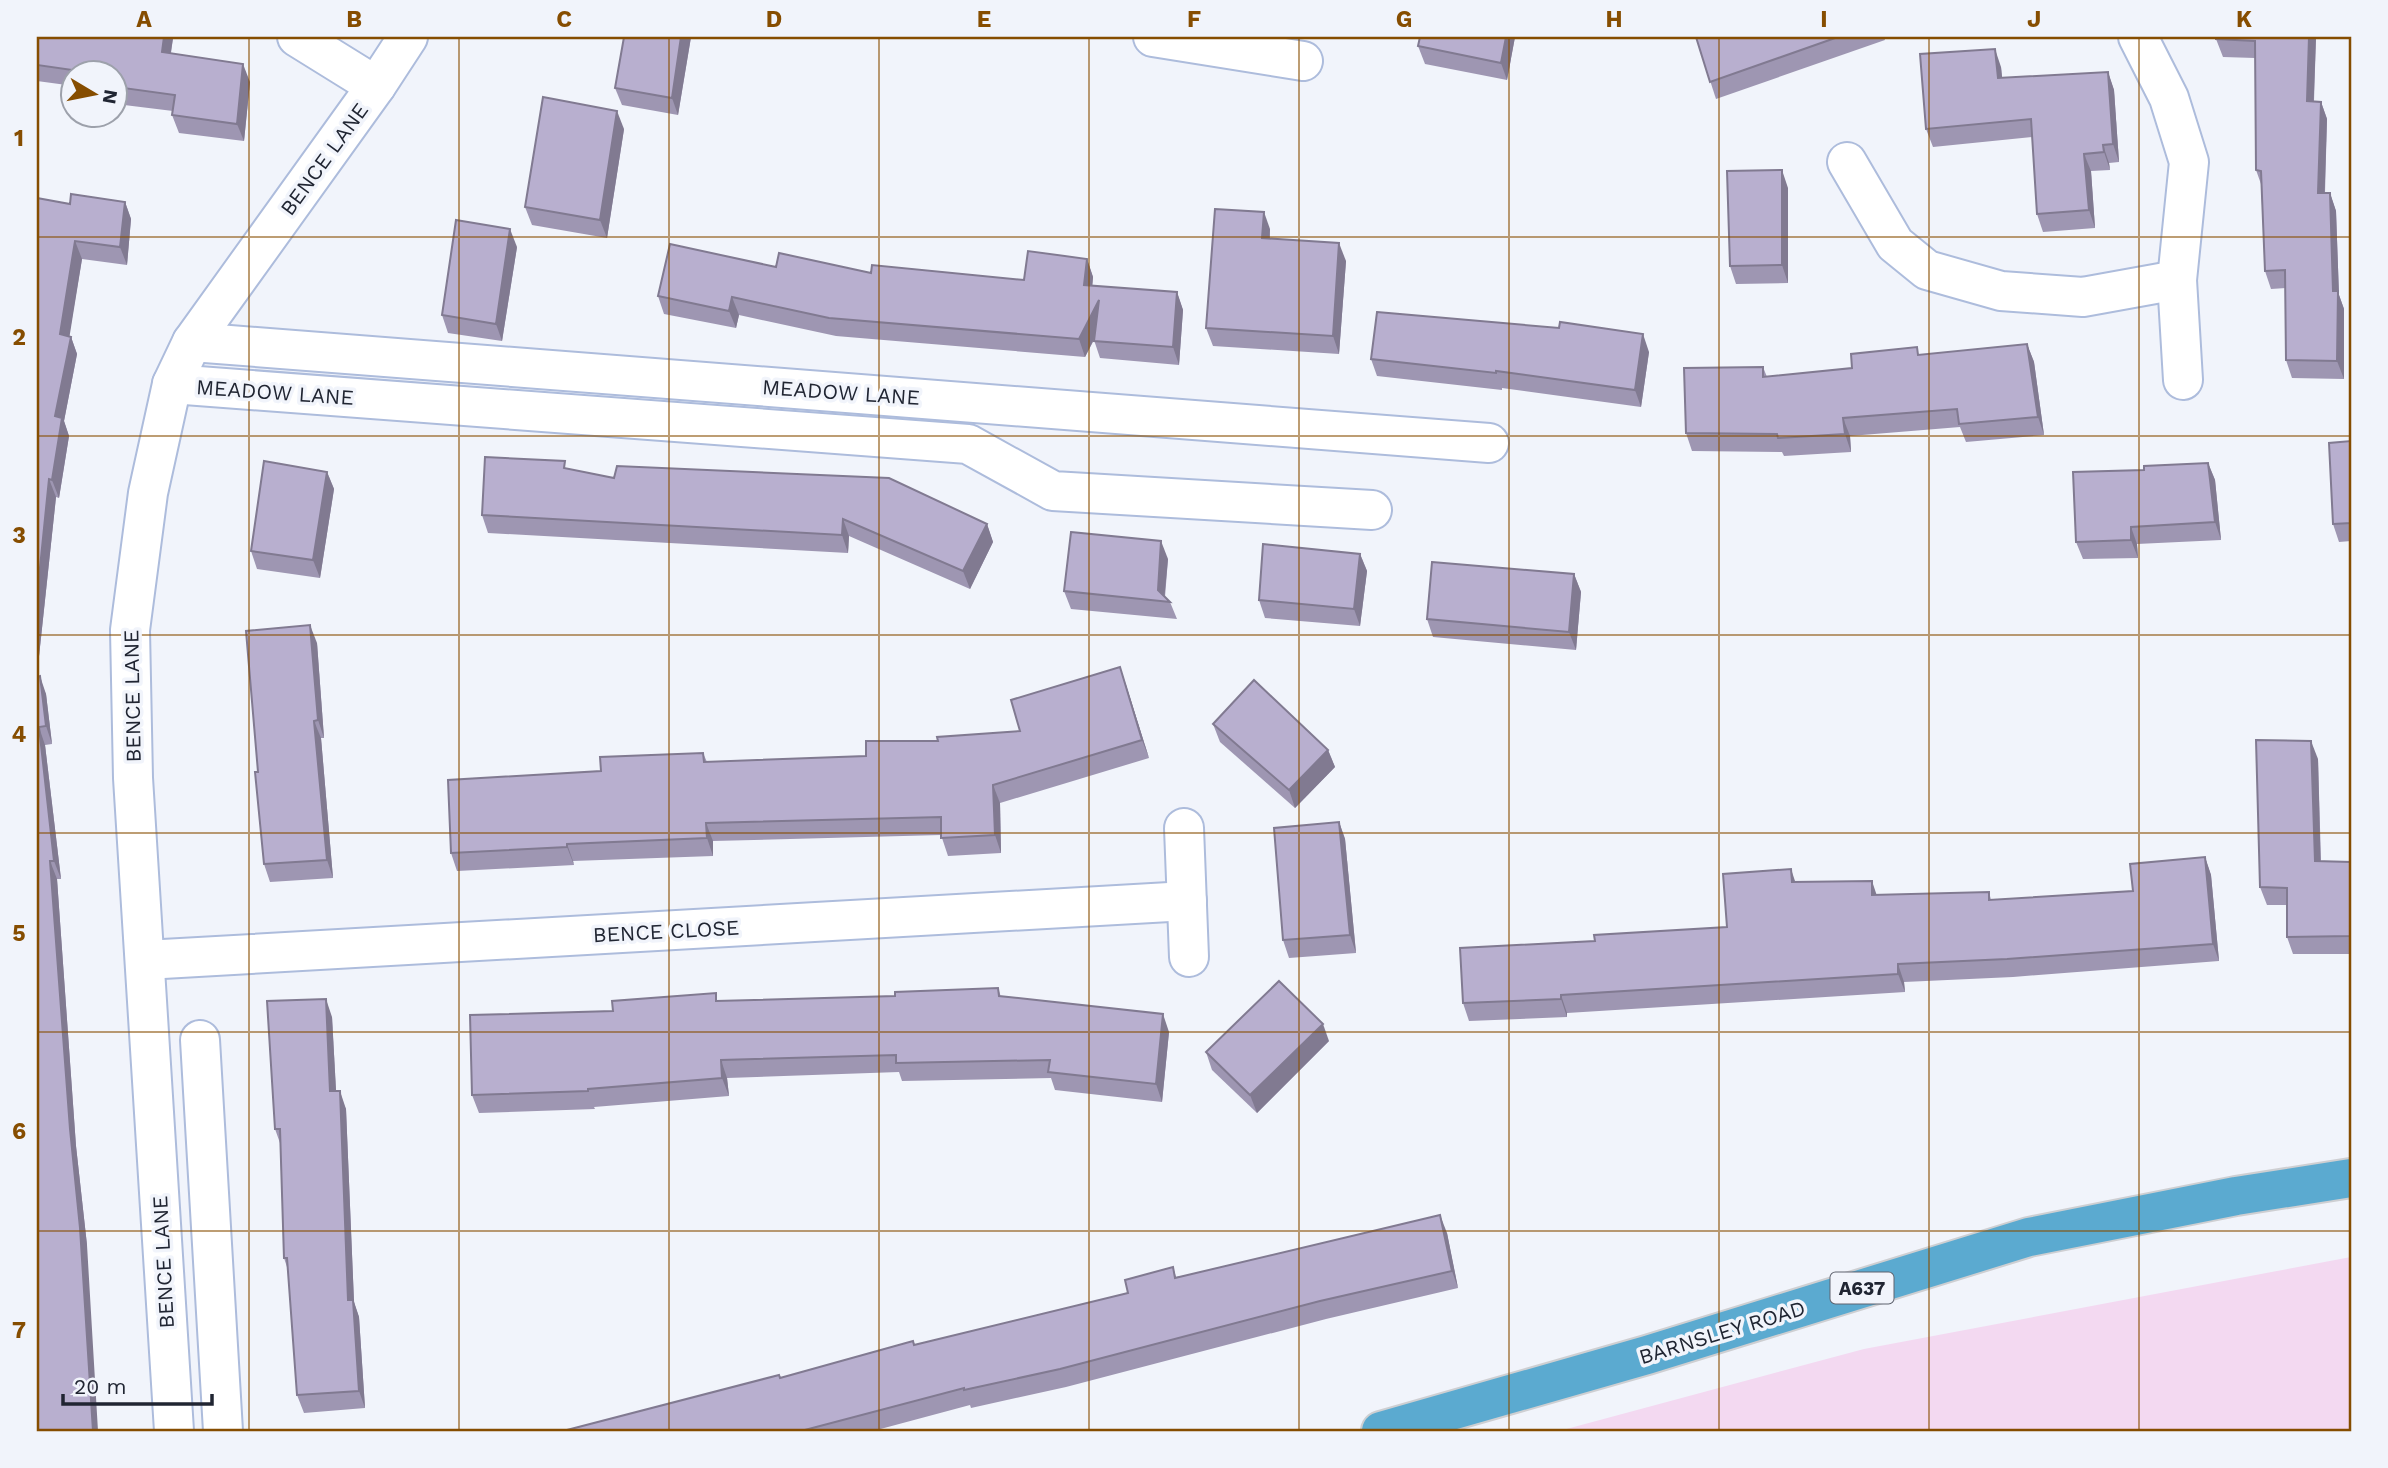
<svg xmlns="http://www.w3.org/2000/svg" width="2388" height="1468" viewBox="0 0 2388 1468" font-family="'Work Sans',sans-serif">
	<rect width="100%" height="100%" fill="#f1f4fb"/>
	<polygon fill="#f3d9f1" points="2351,1257 2351,1431 1559,1431 1864,1349"/>
	<g fill="none" stroke-linecap="round" stroke-linejoin="round">
		<defs>
			<g id="minor">
				<polyline points="297,37 376,86"/>
				<polyline points="1153,37 1303,61"/>
				<polyline points="2138,37 2169,98 2189,162 2177,280 2183,380"/>
				<polyline points="1847,162 1895,244 1927,270 2001,291 2083,297 2177,280"/>
				<polyline points="192,342 1489,443"/>
				<polyline points="172,384 968,444 1053,491 1372,510"/>
				<polyline points="1184,828 1189,957"/>
				<polyline points="145,960 1187,901"/>
				<polyline points="200,1040 223,1431"/>
				<polyline points="174,1431 133,778 130,630 148,493 172,384 192,342 376,86 408,37"/>
			</g>
			<polyline id="trunk" points="1381,1431 1647,1355 2029,1237 2236,1196 2351,1178"/>
		</defs>
		<use href="#minor" stroke="#adbcdc" stroke-width="42"/>
		<use href="#trunk" stroke="#cecfd2" stroke-width="42"/>
		<use href="#minor" stroke="#fff" stroke-width="38"/>
		<use href="#trunk" stroke="#5baad0" stroke-width="38"/>
	</g>
	<g fill="#9e96b2">
		<polygon points="37,37 173,38 171,53 250,82 244,141 179,133 172,115 173,111 116,104 116,74 74,74 74,86 37,81"/>
		<polygon points="624,37 691,37 678,115 622,105 615,88"/>
		<polygon points="1515,37 1507,80 1425,64 1418,46"/>
		<polygon points="1696,37 1884,37 1885,40 1716,99"/>
		<polygon points="2316,37 2314,101 2321,102 2327,119 2325,193 2330,193 2336,211 2339,295 2344,309 2344,379 2292,378 2286,360 2286,288 2271,289 2265,271 2261,184 2256,170 2255,58 2223,57 2216,39"/>
		<polygon points="2001,67 2002,78 2108,72 2114,90 2119,162 2109,163 2110,170 2091,171 2095,228 2043,232 2037,214 2032,137 1933,147 1926,129"/>
		<polygon points="624,129 607,238 532,225 525,207"/>
		<polygon points="1788,188 1788,283 1736,284 1730,266"/>
		<polygon points="37,198 70,204 125,202 131,219 127,265 82,259 69,336 71,337 77,354 64,421 69,436 59,498 56,497 37,675"/>
		<polygon points="1270,229 1270,239 1346,261 1339,354 1213,346 1206,328"/>
		<polygon points="517,247 502,341 448,333 442,315"/>
		<polygon points="1087,259 1093,277 1092,286 1177,292 1183,310 1179,365 1100,358 1094,340 1085,357 836,336 739,315 736,328 664,314 658,296 776,267 871,273 1024,280"/>
		<polygon points="2027,344 2034,362 2044,435 1966,442 1960,427 1850,436 1851,452 1784,456 1782,452 1692,451 1686,433 1763,367 1767,377 1852,368 1920,355"/>
		<polygon points="1649,352 1641,407 1502,388 1502,390 1377,376 1371,359"/>
		<polygon points="2351,441 2351,541 2339,542 2333,524"/>
		<polygon points="2208,463 2215,480 2221,540 2137,544 2138,558 2083,559 2076,542 2144,470"/>
		<polygon points="568,469 614,478 987,524 993,542 970,589 849,536 848,553 488,533 482,515"/>
		<polygon points="327,472 334,489 320,578 257,569 251,551"/>
		<polygon points="1360,554 1367,571 1360,626 1265,618 1259,600"/>
		<polygon points="1168,559 1165,597 1170,602 1177,619 1071,609 1064,591"/>
		<polygon points="1574,574 1581,592 1576,650 1433,637 1427,619"/>
		<polygon points="317,643 324,738 321,738 333,878 270,882 264,864 258,772"/>
		<polygon points="37,677 46,694 52,744 45,745 61,879 57,879 76,1146 87,1245 37,1410"/>
		<polygon points="1126,685 1149,758 1000,803 1001,853 948,856 941,835 713,841 713,856 573,861 574,865 457,871 451,853 703,753 707,762 866,756 938,741 1020,731"/>
		<polygon points="1213,724 1328,750 1335,767 1295,808 1220,742"/>
		<polygon points="2318,759 2321,861 2351,862 2351,954 2293,954 2287,937 2287,905 2267,905 2260,887"/>
		<polygon points="1339,822 1345,839 1356,953 1289,958 1283,940"/>
		<polygon points="2205,857 2211,875 2219,961 2013,977 1904,982 1905,992 1567,1013 1567,1017 1469,1021 1463,1003 1595,941 1727,927 1795,882 1877,895 1989,892 1991,900 2133,891"/>
		<polygon points="998,988 1001,997 1169,1032 1162,1102 1055,1090 1051,1078 902,1081 899,1072 727,1078 729,1096 594,1107 595,1109 479,1113 472,1095 719,1001 895,996"/>
		<polygon points="332,1017 336,1091 346,1109 354,1302 359,1317 365,1408 304,1413 297,1395 288,1270 284,1258 280,1143 275,1129"/>
		<polygon points="1329,1041 1257,1113 1212,1070 1206,1052"/>
		<polygon points="1447,1233 1458,1288 1326,1319 1066,1387 971,1408 970,1405 873,1431 563,1431 1128,1293 1173,1267 1176,1277"/>
	</g>
	<g fill="#817a91">
		<polygon points="164,37 172,37 173,38 168,70 162,52"/>
		<polygon points="681,37 691,37 678,115 672,98"/>
		<polygon points="1506,37 1515,37 1507,80 1501,63"/>
		<polygon points="2309,37 2316,37 2313,119 2307,101"/>
		<polygon points="1995,49 2001,67 2004,96 1998,78"/>
		<polygon points="243,64 250,82 244,141 237,124"/>
		<polygon points="2108,72 2114,90 2119,162 2113,144"/>
		<polygon points="2321,102 2327,119 2324,211 2318,193"/>
		<polygon points="617,111 624,129 607,238 600,220"/>
		<polygon points="2103,145 2109,163 2110,170 2104,152"/>
		<polygon points="2084,154 2091,171 2095,228 2089,210"/>
		<polygon points="1782,170 1788,188 1788,283 1782,265"/>
		<polygon points="2330,193 2336,211 2339,295 2344,309 2344,379 2337,361 2333,291"/>
		<polygon points="125,202 131,219 127,265 120,247"/>
		<polygon points="1264,212 1270,229 1268,256 1262,238"/>
		<polygon points="510,229 517,247 502,341 496,324"/>
		<polygon points="75,241 82,259 67,352 60,334"/>
		<polygon points="1339,243 1346,261 1339,354 1333,336"/>
		<polygon points="1087,259 1093,277 1091,303 1084,285"/>
		<polygon points="1177,292 1183,310 1179,365 1173,347"/>
		<polygon points="732,297 739,315 736,328 729,311"/>
		<polygon points="1099,300 1105,317 1085,357 1079,339"/>
		<polygon points="1643,334 1649,352 1641,407 1635,390"/>
		<polygon points="71,337 77,354 64,421 69,436 59,498 52,480 55,416"/>
		<polygon points="2027,344 2034,362 2044,435 2038,417"/>
		<polygon points="1843,418 1850,436 1851,452 1845,434"/>
		<polygon points="2208,463 2215,480 2221,540 2215,522"/>
		<polygon points="327,472 334,489 320,578 313,560"/>
		<polygon points="49,479 56,497 37,675 37,597"/>
		<polygon points="843,519 849,536 848,553 842,535"/>
		<polygon points="987,524 993,542 970,589 963,571"/>
		<polygon points="2131,527 2137,544 2138,558 2131,540"/>
		<polygon points="1161,541 1168,559 1164,601 1158,590"/>
		<polygon points="1360,554 1367,571 1360,626 1354,609"/>
		<polygon points="1574,574 1581,592 1576,650 1569,632"/>
		<polygon points="310,625 317,643 324,738 318,720"/>
		<polygon points="1120,667 1126,685 1149,758 1142,740"/>
		<polygon points="40,676 46,694 52,744 46,726"/>
		<polygon points="314,721 321,738 333,878 327,860"/>
		<polygon points="39,727 45,745 61,879 54,861"/>
		<polygon points="2311,741 2318,759 2321,879 2315,861"/>
		<polygon points="1328,750 1335,767 1295,808 1289,790"/>
		<polygon points="993,785 1000,803 1001,853 995,835"/>
		<polygon points="1339,822 1345,839 1356,953 1350,935"/>
		<polygon points="706,823 713,841 713,856 707,838"/>
		<polygon points="567,844 573,861 574,865 567,847"/>
		<polygon points="2205,857 2211,875 2219,961 2213,944"/>
		<polygon points="50,861 57,879 76,1146 87,1245 98,1431 93,1431"/>
		<polygon points="1791,869 1797,887 1792,882"/>
		<polygon points="1872,881 1878,899 1872,895"/>
		<polygon points="1898,964 1904,982 1905,992 1898,974"/>
		<polygon points="1561,995 1567,1013 1567,1017 1561,999"/>
		<polygon points="326,999 332,1017 337,1109 330,1091"/>
		<polygon points="1163,1014 1169,1032 1162,1102 1156,1084"/>
		<polygon points="1323,1024 1329,1041 1257,1113 1250,1095"/>
		<polygon points="721,1060 727,1078 729,1096 722,1078"/>
		<polygon points="340,1091 346,1109 354,1302 359,1317 365,1408 359,1391 348,1300"/>
		<polygon points="1440,1215 1447,1233 1458,1288 1452,1271"/>
	</g>
	<g fill="#b8afcf" stroke="#817a91" stroke-width="2">
		<polygon points="37,37 164,37 162,52 243,64 237,124 172,115 175,95 116,87 116,74 100,74 37,65"/>
		<polygon points="624,37 681,37 672,98 615,88"/>
		<polygon points="1420,37 1506,37 1501,63 1418,46"/>
		<polygon points="1696,37 1838,37 1710,82"/>
		<polygon points="2216,37 2309,37 2307,101 2321,102 2318,193 2330,193 2333,291 2338,291 2337,361 2286,360 2285,270 2265,271 2261,171 2256,170 2255,41 2216,39"/>
		<polygon points="1995,49 1998,78 2108,72 2113,144 2103,145 2104,152 2084,154 2089,210 2037,214 2031,119 1926,129 1920,54"/>
		<polygon points="543,97 617,111 600,220 525,207"/>
		<polygon points="1782,170 1782,265 1730,266 1727,171"/>
		<polygon points="71,194 125,202 120,247 75,241 60,334 71,337 55,416 62,418 52,480 49,479 37,597 37,198 70,204"/>
		<polygon points="1215,209 1264,212 1262,238 1339,243 1333,336 1206,328"/>
		<polygon points="456,220 510,229 496,324 442,315"/>
		<polygon points="670,244 776,267 779,253 871,273 872,265 1024,280 1028,251 1087,259 1084,285 1177,292 1173,347 1094,341 1099,300 1079,339 829,318 732,297 729,311 658,296"/>
		<polygon points="1377,312 1559,328 1560,322 1643,334 1635,390 1496,371 1496,373 1371,359"/>
		<polygon points="2027,344 2038,417 1959,424 1957,409 1843,418 1845,434 1778,438 1777,434 1686,433 1684,368 1763,367 1763,377 1852,368 1851,354 1917,347 1918,355"/>
		<polygon points="2351,441 2351,523 2333,524 2329,443"/>
		<polygon points="485,457 565,461 564,468 614,478 617,466 889,478 987,524 963,571 843,519 842,535 482,515"/>
		<polygon points="264,461 327,472 313,560 251,551"/>
		<polygon points="2208,463 2215,522 2131,527 2131,540 2076,542 2073,472 2144,470 2144,466"/>
		<polygon points="1071,532 1161,541 1158,590 1170,602 1064,591"/>
		<polygon points="1263,544 1360,554 1354,609 1259,600"/>
		<polygon points="1432,562 1574,574 1569,632 1427,619"/>
		<polygon points="310,625 318,720 314,721 327,860 264,864 255,772 258,772 246,631"/>
		<polygon points="1120,667 1142,740 993,785 995,835 941,838 941,817 706,823 707,838 567,844 567,847 451,853 448,780 601,771 600,757 703,753 704,762 866,756 866,741 938,741 937,737 1020,731 1011,700"/>
		<polygon points="40,676 46,726 39,727 54,861 50,861 70,1129 80,1228 93,1431 37,1431 37,677"/>
		<polygon points="1254,680 1328,750 1289,790 1213,724"/>
		<polygon points="2256,740 2311,741 2315,861 2351,862 2351,936 2287,937 2287,888 2260,887"/>
		<polygon points="1339,822 1350,935 1283,940 1274,828"/>
		<polygon points="2205,857 2213,944 2007,959 1898,964 1898,974 1561,995 1561,999 1463,1003 1460,948 1595,941 1594,935 1727,927 1723,874 1791,869 1792,882 1872,881 1872,895 1989,892 1989,900 2133,891 2130,864"/>
		<polygon points="1279,981 1323,1024 1250,1095 1206,1052"/>
		<polygon points="998,988 999,996 1163,1014 1156,1084 1048,1072 1050,1060 896,1063 896,1055 721,1060 722,1078 588,1089 588,1091 472,1095 470,1015 613,1011 612,1001 716,993 716,1001 895,996 895,992"/>
		<polygon points="326,999 330,1091 340,1091 348,1300 353,1300 359,1391 297,1395 287,1258 284,1258 280,1129 275,1129 267,1001"/>
		<polygon points="1440,1215 1452,1271 1320,1301 1060,1369 964,1390 964,1388 801,1431 563,1431 779,1375 780,1378 913,1341 914,1345 1128,1293 1125,1280 1173,1267 1175,1278"/>
	</g>
	<path fill="none" stroke="#864d00" stroke-width="2" stroke-opacity="0.55" d="M 249,37 L 249,1431M 459,37 L 459,1431M 669,37 L 669,1431M 879,37 L 879,1431M 1089,37 L 1089,1431M 1299,37 L 1299,1431M 1509,37 L 1509,1431M 1719,37 L 1719,1431M 1929,37 L 1929,1431M 2139,37 L 2139,1431M 37,237 L 2351,237M 37,436 L 2351,436M 37,635 L 2351,635M 37,833 L 2351,833M 37,1032 L 2351,1032M 37,1231 L 2351,1231"/>
	<g text-anchor="middle" dominant-baseline="central" stroke-width="7" stroke-linejoin="round" paint-order="stroke">
		<rect fill="#f1f4fb" stroke="#5f636e" stroke-width="2" x="1830.5" y="1272.5" width="63" height="31" rx="5"/>
		<g font-size="19" font-weight="bold" fill="#202532">
			<text x="1862" y="1288">A637</text>
		</g>
		<g font-size="21" fill="#202532" stroke="#f1f4fb">
			<text transform="translate(324 159) rotate(-54)">BENCE LANE</text>
			<text transform="translate(275 392) rotate(4)">MEADOW LANE</text>
			<text transform="translate(841 392) rotate(4)">MEADOW LANE</text>
			<text transform="translate(132 696) rotate(-91)">BENCE LANE</text>
			<text transform="translate(666 931) rotate(-3)">BENCE CLOSE</text>
			<text transform="translate(163 1262) rotate(-93)">BENCE LANE</text>
			<text transform="translate(1722 1332) rotate(-17)">BARNSLEY ROAD</text>
		</g>
	</g>
	<rect width="2388" height="1468" fill="none" stroke="#f1f4fb" stroke-width="77"/>
	<g transform="translate(94 94) rotate(100)"><circle r="33" fill="#f1f4fb" stroke="#9da1ab" stroke-width="2"/>
	<path d="M0-5L12 26L0 18L-12 26Z" fill="#864d00"/>
	<text y="-10" font-size="19" font-weight="bold" text-anchor="middle" fill="#202532">N</text>
	</g>
	<path d="M63 1394v10h149v-10" fill="none" stroke="#202532" stroke-width="3.5"/>
	<text x="74" y="1394" font-size="21" fill="#202532" stroke="#f1f4fb" stroke-width="5" paint-order="stroke">20 m</text>
	<rect x="38" y="38" width="2312" height="1392" fill="none" stroke="#864d00" stroke-width="2.5"/>
	<g font-size="23" text-anchor="middle" font-weight="bold" fill="#864d00">
		<text x="144" y="27">A</text>
		<text x="354" y="27">B</text>
		<text x="564" y="27">C</text>
		<text x="774" y="27">D</text>
		<text x="984" y="27">E</text>
		<text x="1194" y="27">F</text>
		<text x="1404" y="27">G</text>
		<text x="1614" y="27">H</text>
		<text x="1824" y="27">I</text>
		<text x="2034" y="27">J</text>
		<text x="2244" y="27">K</text>
		<text x="19" y="146">1</text>
		<text x="19" y="345">2</text>
		<text x="19" y="543">3</text>
		<text x="19" y="742">4</text>
		<text x="19" y="941">5</text>
		<text x="19" y="1139">6</text>
		<text x="19" y="1338">7</text>
	</g>
</svg>
